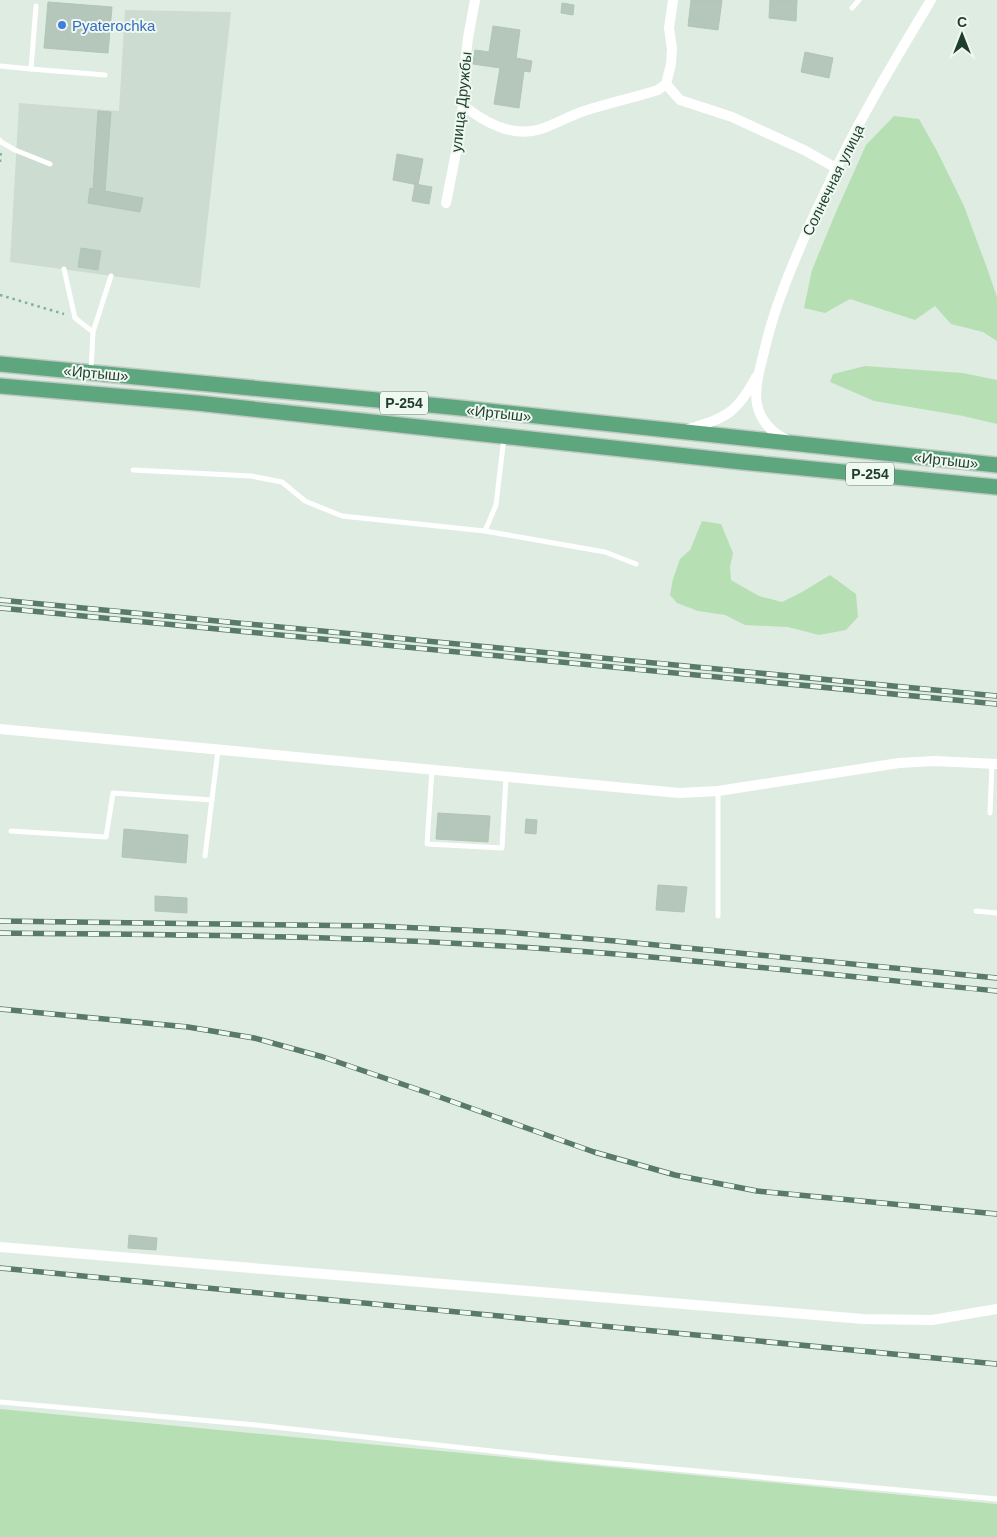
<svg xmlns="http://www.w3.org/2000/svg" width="997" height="1537" viewBox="0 0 997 1537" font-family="Helvetica,sans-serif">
	<rect width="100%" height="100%" fill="#dfece2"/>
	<polygon fill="#cddcd0" points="125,10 231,12 200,288 10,262 19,103 119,111"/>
	<g fill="#b6e0b4">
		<polygon points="894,116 919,119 937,151 964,206 987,268 997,297 997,341 983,332 951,324 935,306 915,320 850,299 825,313 804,308 812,270 836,212 866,145"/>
		<polygon points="865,366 963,373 997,380 997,424 963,416 874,401 830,382 833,374"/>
		<polygon points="702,521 721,524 733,553 730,567 731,580 759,596 782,602 802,592 830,575 856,594 858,617 846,630 819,635 788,627 745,625 725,615 698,611 677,603 670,595 673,579 680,559 690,550"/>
		<polygon points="0,1409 997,1504 997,1537 0,1537"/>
	</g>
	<g fill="#b4c7ba" stroke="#b0c6b6">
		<polygon points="691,0 722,0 718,30 688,26"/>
		<polygon points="770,0 797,0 796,21 769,18"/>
		<polygon points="48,2 112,7 108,53 44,48"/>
		<polygon points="562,3 574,5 573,15 561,13"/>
		<polygon points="493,26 520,30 516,58 532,61 530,72 524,71 519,108 494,104 500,68 473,64 475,50 489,52"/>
		<polygon points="805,52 833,58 829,78 801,72"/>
		<polygon points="98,111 111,112 105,191 143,198 140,212 88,203 90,188 93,189"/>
		<polygon points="397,154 423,159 418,185 393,180"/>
		<polygon points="415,184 432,187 429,204 412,201"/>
		<polygon points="81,248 101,251 98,270 78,267"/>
		<polygon points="438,813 490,816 488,842 436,839"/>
		<polygon points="526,819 537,820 536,834 525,833"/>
		<polygon points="124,829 188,835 186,863 122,857"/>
		<polygon points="658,885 687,887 684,912 656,910"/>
		<polygon points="155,896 187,898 187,913 155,911"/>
		<polygon points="129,1235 157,1238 156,1250 128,1248"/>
	</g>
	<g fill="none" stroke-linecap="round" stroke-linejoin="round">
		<defs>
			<g id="primary">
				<polyline points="0,364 451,407 997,465"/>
				<polyline points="0,386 197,403 742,462 997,487"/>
			</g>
		</defs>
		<use href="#primary" stroke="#c0c9c4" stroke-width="18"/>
		<g stroke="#7bb491" stroke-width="2.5" stroke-dasharray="2.5 4" stroke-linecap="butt">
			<polyline points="0,162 1,151"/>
			<polyline points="0,295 64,314"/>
		</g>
		<g stroke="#fff" stroke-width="5">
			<polyline points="852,8 859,0"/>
			<polyline points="0,66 31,69 36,6"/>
			<polyline points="31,69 105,75"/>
			<polyline points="0,140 1,142 15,150 50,164"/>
			<polyline points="64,269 75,318 93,332"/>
			<polyline points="91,370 93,332 111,276"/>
			<polyline points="133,470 251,476 282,482 305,501 342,516 485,531 605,552 636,564"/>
			<polyline points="485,531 496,505 504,437"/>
			<polyline points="432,770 427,844 502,848 506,777"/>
			<polyline points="990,813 992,764"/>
			<polyline points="11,831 106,837 113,793 212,800"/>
			<polyline points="205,856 218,750"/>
			<polyline points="976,911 997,913"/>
			<polyline points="718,916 718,791"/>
			<polyline points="0,1402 256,1425 556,1458 997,1499"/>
		</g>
		<g stroke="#fff" stroke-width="10">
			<polyline points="666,84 680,100 732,117 804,150 836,168"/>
			<polyline points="666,84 671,64 672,49 669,28 673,0"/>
			<path d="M 463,105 C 485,123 512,138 541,129 C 556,124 569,116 584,111 C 608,103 633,98 658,90 L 666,84"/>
			<polyline points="446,203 460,132 463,105 465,64 468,38 475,0"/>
			<path d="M 688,429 C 726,418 737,413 756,377"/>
			<path d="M 788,440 C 773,435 760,420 757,404 C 754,388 760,368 764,352 C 774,307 793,263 812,220 C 820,203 828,186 836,169 C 864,111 898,55 931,0"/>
			<polyline points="0,729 679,793 718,791 899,763 934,761 997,764"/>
			<polyline points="0,1247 863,1319 932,1320 997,1309"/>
		</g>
		<use href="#primary" stroke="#5ea77e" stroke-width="15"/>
		<defs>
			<g id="rail">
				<polyline points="0,600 997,696"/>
				<polyline points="0,608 997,704"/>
				<polyline points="0,921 376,926 504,932 615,941 997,978"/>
				<path d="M 0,933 C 167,935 335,935 502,946 C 667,956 832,975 997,991"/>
				<polyline points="0,1009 188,1027 254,1038 323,1057 434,1095 594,1152 675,1175 757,1191 997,1214"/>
				<polyline points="0,1268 997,1364"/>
			</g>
		</defs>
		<use href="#rail" stroke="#587a66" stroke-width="5.5"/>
		<use href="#rail" stroke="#eff8f1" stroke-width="4" stroke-dasharray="11" stroke-linecap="butt"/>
	</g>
	<circle fill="#3f7fe0" stroke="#eff8f1" stroke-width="2" cx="62" cy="25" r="5"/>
	<g text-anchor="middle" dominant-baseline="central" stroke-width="4" stroke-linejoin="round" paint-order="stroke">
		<g fill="#eff8f1" stroke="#5d7666" stroke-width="1">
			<rect x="380" y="391.5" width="48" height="23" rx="4"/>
			<rect x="846" y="462.5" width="48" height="23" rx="4"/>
		</g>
		<g font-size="14" font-weight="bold" fill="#1e3e2b">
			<text x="404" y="403">Р-254</text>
			<text x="870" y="474">Р-254</text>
		</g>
		<g font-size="15" fill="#366cbe" stroke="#eff8f1" text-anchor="start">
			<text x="72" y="25">Pyaterochka</text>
		</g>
		<g font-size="15" fill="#1e3e2b" stroke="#eff8f1">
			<text transform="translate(461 102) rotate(-84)">улица Дружбы</text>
			<text transform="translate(833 180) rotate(-64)">Солнечная улица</text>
			<text transform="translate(96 373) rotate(5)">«Иртыш»</text>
			<text transform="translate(499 413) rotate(6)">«Иртыш»</text>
			<text transform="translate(946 460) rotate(6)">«Иртыш»</text>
		</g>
	</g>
	<g transform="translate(962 35)" stroke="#eff8f1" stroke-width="4" paint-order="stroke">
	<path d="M0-4L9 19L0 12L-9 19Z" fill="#1e3e2b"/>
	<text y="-8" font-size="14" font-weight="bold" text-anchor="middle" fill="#1e3e2b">С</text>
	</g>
</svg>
